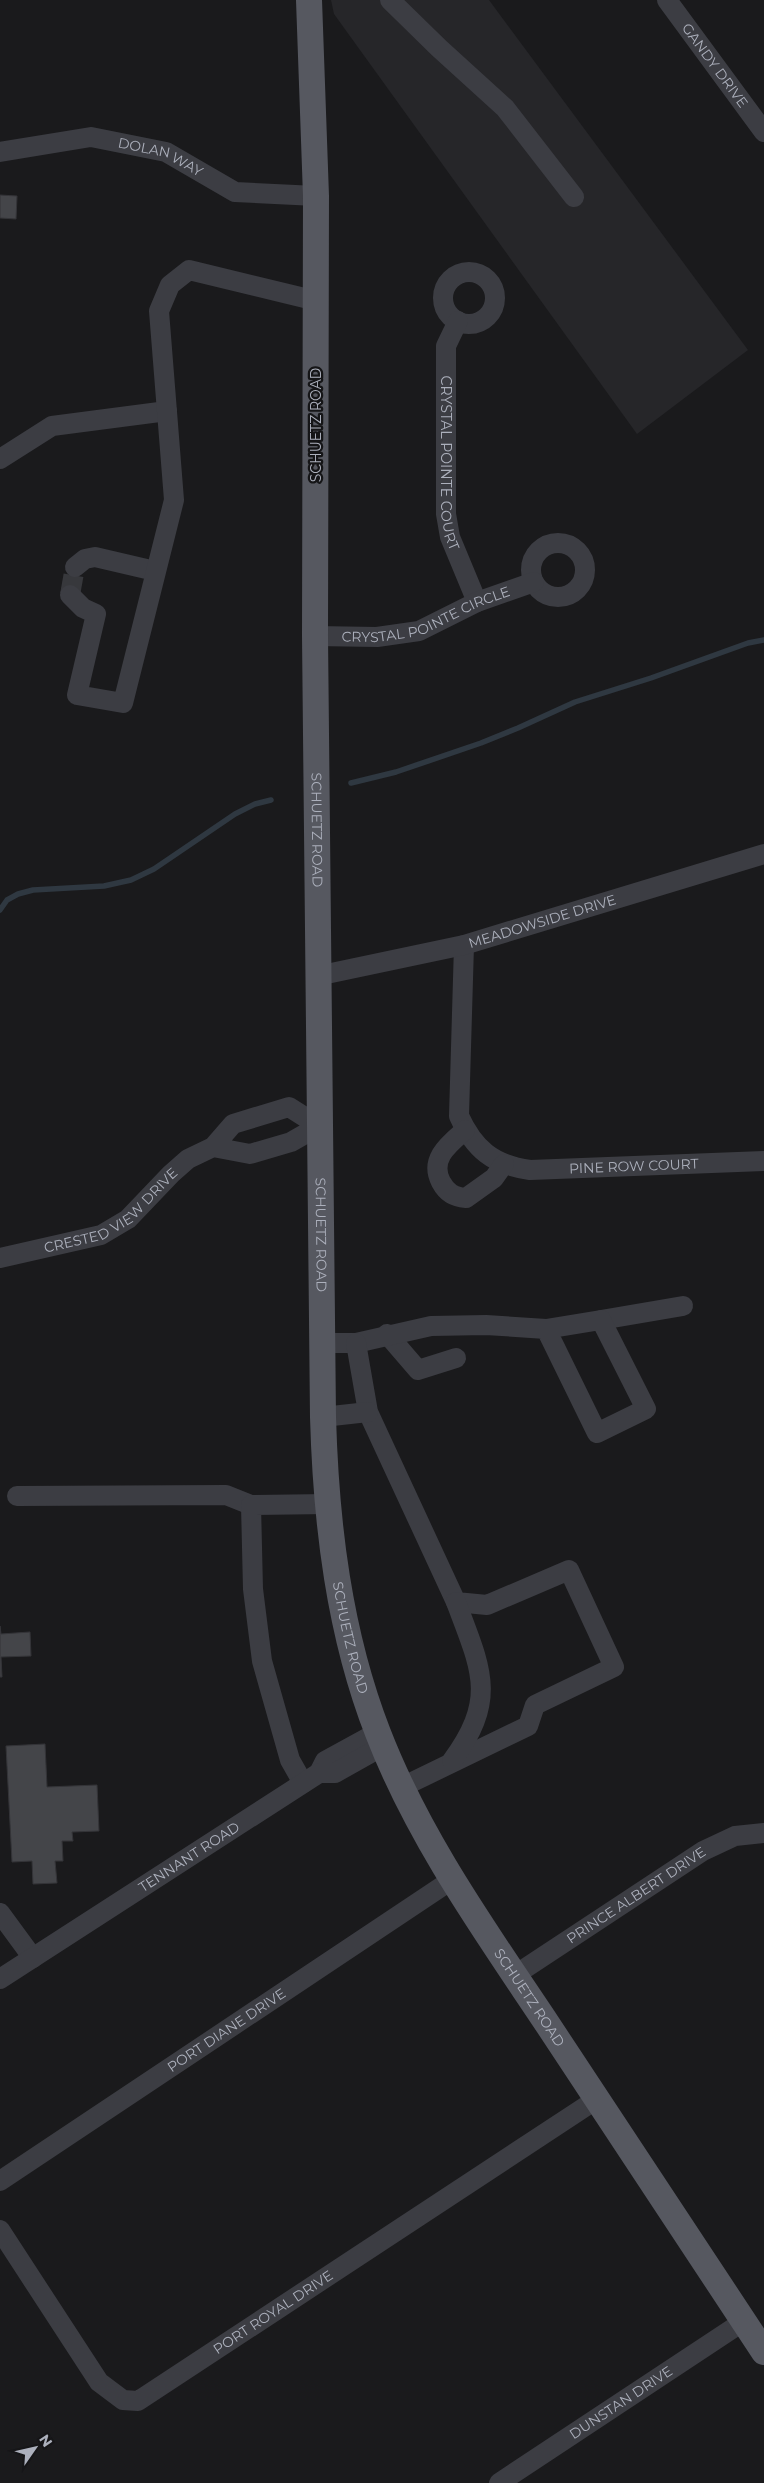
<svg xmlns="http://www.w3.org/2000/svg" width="764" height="2483" viewBox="0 0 764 2483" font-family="Montserrat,sans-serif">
	<rect width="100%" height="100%" fill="#1a1a1c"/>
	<polygon fill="#262629" points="331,0 489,0 748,350 637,434 334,14"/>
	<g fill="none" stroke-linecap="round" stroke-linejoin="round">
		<g stroke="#2f3841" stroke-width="5.5">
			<polyline points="351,783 396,772 481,743 518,728 575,702 651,678 748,643 764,640"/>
			<polyline points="0,910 7,900 18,894 33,890 104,886 131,880 154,869 235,814 255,804 271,800"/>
		</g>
	</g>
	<g fill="#444549" stroke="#343438">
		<polygon points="0,195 17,196 16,219 0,218"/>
		<polygon points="0,1626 1,1634 30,1632 31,1656 1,1657 2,1677 0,1677"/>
		<polygon points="45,1744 47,1787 97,1785 99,1831 72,1832 73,1841 62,1841 63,1861 55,1861 57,1883 33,1884 32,1861 12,1862 6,1746"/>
	</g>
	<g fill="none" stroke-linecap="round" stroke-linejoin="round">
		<polyline stroke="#37383c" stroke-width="20" stroke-dasharray="20 10" stroke-linecap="butt" points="70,595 75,567"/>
		<g stroke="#3c3d43" stroke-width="20">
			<polyline points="390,0 439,48 505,108 574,197"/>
			<path id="s1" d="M 667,0 L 764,132"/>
			<path id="s2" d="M 0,152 L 91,137 L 166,152 L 235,192 L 316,196"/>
			<circle cx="469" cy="298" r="26"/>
			<path id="s3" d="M 458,321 L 446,346 L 446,514 L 450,537 L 477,602"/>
			<polyline points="0,459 52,426 167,411"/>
			<circle cx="558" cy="570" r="27"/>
			<polyline points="75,567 85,559 95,557 155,571"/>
			<polyline points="70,595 83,608 96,614 77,695 123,703 174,500 159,311 170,285 189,270 317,301"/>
			<path id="s4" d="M 315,636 L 377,637 L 419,631 L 477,602 L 534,582"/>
			<path id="s5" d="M 464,945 L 459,1116 C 474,1149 493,1165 530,1170 L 764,1161"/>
			<path id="s6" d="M 317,976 L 464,945 L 764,854"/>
			<path d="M 465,1130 C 449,1144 429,1159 441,1182 C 447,1193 454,1197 466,1198 L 494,1178 L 504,1164"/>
			<path id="s7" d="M 0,1258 L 101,1235 L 128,1219 L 171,1174 L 188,1159 L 213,1147 L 250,1154 L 291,1142 L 319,1126 L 289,1107 L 233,1124 L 213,1147"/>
			<polyline points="601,1320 683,1306"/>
			<polyline points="387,1334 418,1370 456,1358"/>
			<polyline points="323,1343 356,1343 431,1326 486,1325 546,1329 601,1320 646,1409 597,1433 546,1329"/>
			<polyline points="356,1343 368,1412 456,1602 487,1605 569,1570 614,1667 535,1705 528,1726 402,1787"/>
			<polyline points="323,1417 368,1412"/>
			<polyline points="17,1496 226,1495 251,1505"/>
			<path d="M 452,1761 C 498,1698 481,1669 456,1602"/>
			<polyline points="319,1773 325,1761 378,1732"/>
			<polyline points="303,1783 290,1760 262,1661 253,1589 251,1505 328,1504"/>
			<polyline points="0,1913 33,1958"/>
			<path id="s8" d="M 515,1975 L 703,1851 L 735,1836 L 764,1833"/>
			<path id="s9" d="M 0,1979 L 319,1773 L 335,1773 L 383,1746"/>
			<path id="s10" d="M 0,2181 L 453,1879"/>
			<path id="s11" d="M 0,2230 L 99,2382 L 123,2400 L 138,2401 L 597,2099"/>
			<path id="s12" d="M 499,2483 L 744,2321"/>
		</g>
		<path stroke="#565860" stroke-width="26" id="s13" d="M 309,0 L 316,196 L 315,636 L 323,1417 C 326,1524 339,1633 378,1733 C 419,1839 486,1932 548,2025 C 620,2134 692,2243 764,2352"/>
	</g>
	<g text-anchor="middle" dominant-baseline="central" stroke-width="4.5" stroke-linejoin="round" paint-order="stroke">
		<g font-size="14" fill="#acb0bc" stroke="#151517">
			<text stroke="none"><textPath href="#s1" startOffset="81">GANDY DRIVE</textPath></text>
			<text stroke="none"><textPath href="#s2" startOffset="165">DOLAN WAY</textPath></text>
			<text transform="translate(316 425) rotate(-90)">SCHUETZ ROAD</text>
			<text stroke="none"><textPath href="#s3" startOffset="145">CRYSTAL POINTE COURT</textPath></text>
			<text stroke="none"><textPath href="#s4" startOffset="115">CRYSTAL POINTE CIRCLE</textPath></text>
			<text stroke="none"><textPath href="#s13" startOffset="830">SCHUETZ ROAD</textPath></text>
			<text stroke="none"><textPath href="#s6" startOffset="232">MEADOWSIDE DRIVE</textPath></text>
			<text stroke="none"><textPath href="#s5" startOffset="369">PINE ROW COURT</textPath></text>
			<text stroke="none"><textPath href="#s7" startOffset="124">CRESTED VIEW DRIVE</textPath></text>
			<text stroke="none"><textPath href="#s13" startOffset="1235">SCHUETZ ROAD</textPath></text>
			<text stroke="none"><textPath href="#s13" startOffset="1640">SCHUETZ ROAD</textPath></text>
			<text stroke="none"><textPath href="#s9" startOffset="225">TENNANT ROAD</textPath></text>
			<text stroke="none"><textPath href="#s8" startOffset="145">PRINCE ALBERT DRIVE</textPath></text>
			<text stroke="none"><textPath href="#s13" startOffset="2045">SCHUETZ ROAD</textPath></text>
			<text stroke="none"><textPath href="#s10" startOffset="272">PORT DIANE DRIVE</textPath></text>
			<text stroke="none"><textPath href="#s11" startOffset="388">PORT ROYAL DRIVE</textPath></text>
			<text stroke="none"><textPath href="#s12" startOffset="146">DUNSTAN DRIVE</textPath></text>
		</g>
	</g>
	<g transform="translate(35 2448) rotate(56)" stroke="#151517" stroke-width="4" paint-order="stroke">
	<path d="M0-4L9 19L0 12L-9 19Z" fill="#acb0bc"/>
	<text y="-8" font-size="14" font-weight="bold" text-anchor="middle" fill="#acb0bc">N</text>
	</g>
</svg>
